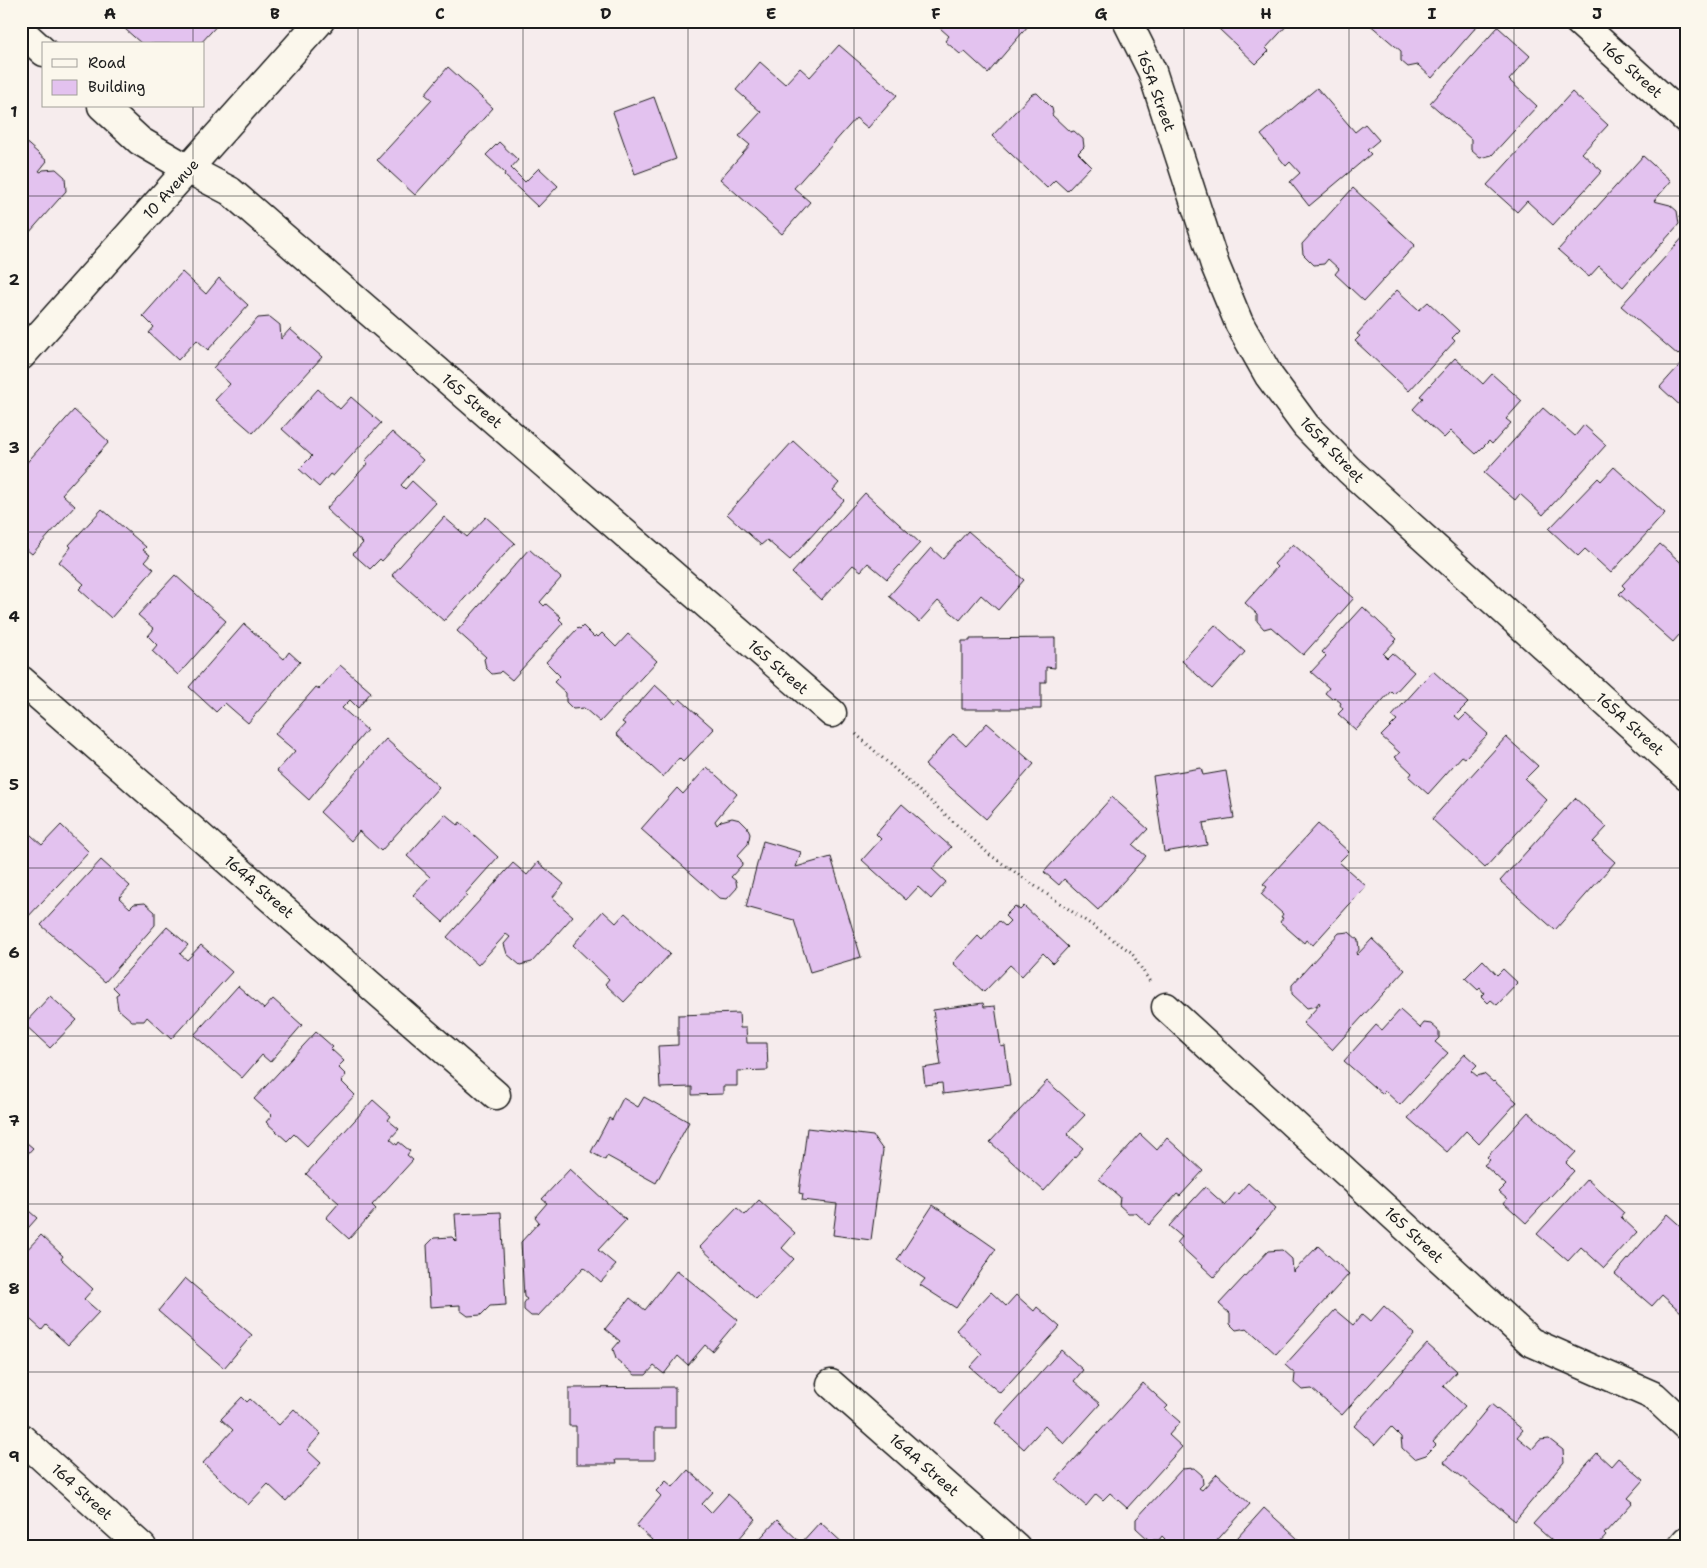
<svg xmlns="http://www.w3.org/2000/svg" width="1707" height="1568" viewBox="0 0 1707 1568" font-family="'Shantell Sans',sans-serif">
	<rect width="100%" height="100%" fill="#f6eced"/>
	<filter id="ink" filterUnits="userSpaceOnUse"><feTurbulence type="fractalNoise" baseFrequency=".02" numOctaves="2"/><feDisplacementMap in="SourceGraphic" scale="10" xChannelSelector="R" yChannelSelector="G"/><feConvolveMatrix kernelMatrix="1 2 1 2 8 2 1 2 1" color-interpolation-filters="sRGB"/></filter>
	<g filter="url(#ink)">
		<g fill="#e3c2ef" stroke="#1c1c1c">
			<polygon points="132,21 221,21 200,44 142,44 125,29"/>
			<polygon points="932,21 1023,21 1028,26 988,73 965,52 960,54 945,41 949,36"/>
			<polygon points="1216,21 1291,21 1266,48 1269,51 1256,64 1219,29 1222,26"/>
			<polygon points="1369,21 1476,21 1477,26 1432,78 1418,65 1408,67 1401,61 1401,51 1368,23"/>
			<polygon points="1498,27 1530,56 1509,80 1537,106 1492,155 1480,158 1471,150 1471,139 1430,103"/>
			<polygon points="839,45 897,95 868,128 856,118 794,188 810,202 782,234 720,179 750,145 739,136 761,112 736,90 760,62 785,84 800,68 810,77"/>
			<polygon points="448,67 493,108 415,195 377,160 432,100 425,94"/>
			<polygon points="1317,88 1355,132 1365,124 1379,140 1367,150 1371,154 1309,206 1290,182 1300,173 1290,162 1286,166 1261,135"/>
			<polygon points="1572,92 1608,125 1582,153 1602,171 1553,225 1527,201 1517,212 1487,185"/>
			<polygon points="1037,93 1052,108 1053,113 1052,115 1070,132 1074,131 1083,139 1084,147 1078,153 1091,166 1067,191 1055,180 1047,188 992,136 1032,94"/>
			<polygon points="654,97 676,159 635,174 613,112"/>
			<polygon points="21,138 47,161 39,171 41,172 43,170 56,169 65,177 66,191 21,242"/>
			<polygon points="499,142 518,160 511,168 525,182 539,168 558,186 538,207 504,175 505,173 486,155"/>
			<polygon points="1643,156 1671,181 1654,201 1670,205 1677,211 1679,224 1623,287 1599,266 1589,277 1558,250"/>
			<polygon points="1353,188 1415,245 1364,301 1335,274 1339,269 1328,259 1324,264 1314,265 1303,254 1302,244"/>
			<polygon points="1686,234 1686,347 1678,355 1621,306"/>
			<polygon points="182,272 206,294 219,278 248,305 208,350 197,340 178,360 149,333 154,327 143,316"/>
			<polygon points="1397,290 1419,310 1428,302 1459,331 1452,338 1455,341 1409,391 1355,341 1360,336 1357,334"/>
			<polygon points="270,317 280,325 281,339 290,329 322,357 253,433 215,400 230,384 213,368 258,318"/>
			<polygon points="1455,358 1483,384 1492,374 1522,401 1506,419 1511,423 1492,444 1489,441 1476,454 1451,431 1444,438 1413,409 1423,398 1420,396"/>
			<polygon points="1686,358 1686,411 1660,387"/>
			<polygon points="318,389 340,409 351,397 381,423 333,476 330,474 319,487 299,469 312,456 282,429"/>
			<polygon points="1543,408 1575,436 1584,425 1606,445 1543,515 1520,494 1515,500 1484,473"/>
			<polygon points="74,410 109,442 62,494 75,506 32,554 21,545 21,469"/>
			<polygon points="392,432 423,460 401,485 405,489 412,481 436,503 382,561 380,559 370,569 353,554 363,543 326,509 368,463 365,461"/>
			<polygon points="793,441 839,483 833,490 844,500 790,560 767,540 761,545 727,514"/>
			<polygon points="1614,467 1665,513 1611,573 1585,549 1578,556 1549,529 1598,478 1601,481"/>
			<polygon points="865,493 920,543 887,579 868,563 861,571 853,565 821,600 792,573"/>
			<polygon points="102,509 146,547 143,550 150,555 145,561 154,569 111,618 79,589 84,584 59,562 71,547 69,545"/>
			<polygon points="444,517 467,537 486,517 515,543 444,621 392,575"/>
			<polygon points="968,531 1024,580 998,610 981,595 960,620 938,601 919,622 889,596 931,548 943,559"/>
			<polygon points="1293,544 1354,598 1303,655 1271,627 1264,629 1257,621 1257,614 1245,603 1277,567 1274,564"/>
			<polygon points="1660,544 1686,567 1686,627 1673,642 1619,594 1625,588 1622,585"/>
			<polygon points="529,549 561,578 540,602 544,606 546,604 561,617 559,619 563,623 512,680 501,671 499,673 492,674 486,668 484,659 486,657 457,631"/>
			<polygon points="175,575 226,621 178,675 152,651 157,645 148,636 154,629 138,615"/>
			<polygon points="1363,607 1397,639 1383,654 1387,658 1392,653 1414,672 1394,694 1391,691 1356,730 1338,714 1343,709 1340,705 1341,703 1334,697 1332,699 1325,693 1329,688 1311,672 1326,656 1322,652"/>
			<polygon points="244,624 284,659 289,652 300,662 248,723 225,703 216,712 189,687"/>
			<polygon points="1215,625 1245,652 1212,689 1182,661"/>
			<polygon points="583,626 594,637 596,635 598,637 602,633 616,647 628,634 657,661 600,722 584,708 573,709 566,702 566,693 554,682 560,676 546,662 578,628 580,629"/>
			<polygon points="1055,638 1055,668 1046,667 1046,682 1041,682 1041,709 962,709 962,641 970,641 970,639"/>
			<polygon points="340,665 371,692 358,708 350,700 342,708 367,730 309,800 277,771 295,751 275,734 316,687 319,689"/>
			<polygon points="1433,671 1468,703 1455,716 1460,720 1466,714 1488,734 1465,758 1462,756 1428,794 1409,777 1412,773 1395,757 1400,753 1381,736 1397,720 1392,716"/>
			<polygon points="655,685 676,704 680,699 714,729 683,762 679,758 663,777 616,734 625,724 622,722"/>
			<polygon points="987,723 1034,764 986,819 925,765 953,734 966,746"/>
			<polygon points="1506,737 1538,766 1525,779 1547,800 1485,868 1432,819"/>
			<polygon points="386,739 439,787 381,851 359,831 351,841 320,812"/>
			<polygon points="707,767 737,794 715,821 717,825 721,821 732,818 740,820 747,827 750,834 748,844 737,856 741,860 742,865 731,877 736,881 737,888 727,899 719,898 641,829 677,788 683,794"/>
			<polygon points="1201,768 1203,775 1226,771 1234,818 1203,823 1207,845 1164,852 1153,776"/>
			<polygon points="1112,797 1148,829 1133,845 1146,856 1098,910 1064,879 1059,885 1044,872"/>
			<polygon points="1575,798 1607,827 1593,842 1615,862 1555,930 1500,881"/>
			<polygon points="902,804 951,847 932,869 946,882 931,899 918,887 906,900 862,860 881,839 876,834"/>
			<polygon points="445,814 458,825 460,822 498,857 465,894 467,895 443,922 413,895 430,877 407,856"/>
			<polygon points="1318,824 1349,852 1339,862 1366,886 1313,945 1306,940 1304,943 1280,922 1283,918 1281,917 1283,914 1261,894 1267,887 1263,884"/>
			<polygon points="61,825 89,852 25,920 21,916 21,826 42,845"/>
			<polygon points="763,841 801,852 796,867 831,857 861,957 810,972 794,920 746,907"/>
			<polygon points="101,860 130,886 119,898 130,908 134,904 145,903 155,912 155,925 105,982 41,925"/>
			<polygon points="538,862 564,884 552,898 573,916 532,962 520,965 507,954 504,944 510,937 506,934 478,965 447,937 513,863 527,875"/>
			<polygon points="1015,906 1020,910 1024,906 1068,947 1053,963 1043,953 1022,976 1010,965 984,992 953,963 978,936 982,940 999,921 1005,926 1010,921 1005,916"/>
			<polygon points="603,911 616,923 625,913 670,954 642,985 641,984 624,1002 605,984 609,979 573,945"/>
			<polygon points="167,927 188,945 180,954 187,960 201,945 232,972 171,1039 147,1017 144,1021 132,1021 118,1009 116,995 119,993 113,987"/>
			<polygon points="1349,932 1358,940 1359,950 1356,954 1357,955 1372,939 1405,970 1332,1050 1303,1023 1320,1004 1319,1002 1316,1006 1307,1008 1292,994 1292,985 1339,933"/>
			<polygon points="1483,960 1497,975 1503,969 1518,983 1497,1005 1491,1000 1488,1003 1481,996 1484,993 1480,988 1478,990 1465,978"/>
			<polygon points="238,986 264,1009 273,999 302,1025 270,1062 262,1055 242,1078 194,1035"/>
			<polygon points="50,996 77,1020 50,1048 24,1024"/>
			<polygon points="983,1003 984,1007 995,1006 1001,1047 1005,1046 1010,1085 943,1094 942,1083 925,1085 923,1068 941,1065 933,1010"/>
			<polygon points="1400,1010 1420,1028 1424,1023 1431,1024 1439,1031 1439,1038 1435,1042 1448,1053 1400,1105 1385,1091 1382,1094 1344,1061 1376,1025 1382,1030"/>
			<polygon points="739,1013 740,1028 746,1028 747,1043 767,1043 768,1070 737,1071 737,1086 723,1086 723,1094 692,1095 692,1087 660,1088 658,1046 678,1045 678,1015"/>
			<polygon points="316,1032 333,1047 331,1049 344,1061 338,1067 346,1075 341,1081 355,1095 307,1146 294,1134 287,1141 266,1122 272,1115 254,1099"/>
			<polygon points="1465,1054 1477,1065 1471,1071 1477,1076 1484,1074 1493,1082 1494,1081 1517,1102 1479,1144 1466,1131 1447,1152 1408,1118"/>
			<polygon points="1047,1081 1085,1115 1067,1134 1083,1148 1044,1191 990,1142"/>
			<polygon points="644,1097 689,1122 656,1183 607,1156 605,1160 591,1152 609,1118 612,1120 623,1098 638,1107"/>
			<polygon points="373,1100 391,1116 388,1120 399,1129 390,1139 397,1145 399,1142 410,1151 407,1155 413,1160 372,1205 376,1209 349,1239 326,1218 339,1203 306,1174"/>
			<polygon points="1528,1112 1576,1152 1566,1163 1574,1171 1526,1223 1504,1203 1507,1199 1499,1192 1506,1185 1484,1165 1490,1160 1487,1157"/>
			<polygon points="807,1128 873,1136 883,1150 871,1240 833,1235 837,1204 802,1200 803,1194 799,1193"/>
			<polygon points="1140,1134 1157,1150 1167,1138 1203,1171 1180,1196 1177,1194 1149,1225 1136,1213 1128,1213 1119,1205 1120,1197 1099,1179"/>
			<polygon points="21,1138 33,1148 21,1161"/>
			<polygon points="21,1168 23,1193 21,1195"/>
			<polygon points="570,1169 626,1220 598,1250 616,1265 601,1282 584,1267 538,1316 531,1316 524,1310 524,1303 527,1299 524,1297 521,1242 539,1222 535,1217 547,1203 542,1199"/>
			<polygon points="1587,1179 1624,1213 1621,1217 1637,1232 1604,1268 1581,1247 1568,1261 1537,1234"/>
			<polygon points="1248,1183 1276,1208 1214,1277 1177,1243 1182,1237 1169,1226 1205,1187 1225,1205 1236,1192 1238,1194"/>
			<polygon points="759,1200 795,1233 782,1248 794,1259 756,1299 700,1247 737,1208 745,1215"/>
			<polygon points="21,1204 37,1218 21,1236"/>
			<polygon points="933,1205 996,1249 956,1308 920,1285 925,1279 897,1260"/>
			<polygon points="501,1212 506,1305 490,1306 481,1315 468,1316 460,1310 460,1305 430,1307 427,1245 434,1238 452,1237 457,1242 455,1214"/>
			<polygon points="1667,1214 1686,1231 1686,1309 1682,1313 1662,1295 1652,1306 1615,1274"/>
			<polygon points="41,1235 63,1256 61,1259 93,1289 84,1299 99,1312 68,1345 46,1325 42,1330 21,1311 21,1256"/>
			<polygon points="1318,1246 1349,1274 1276,1354 1247,1328 1236,1330 1230,1324 1230,1314 1219,1304 1268,1251 1282,1250 1292,1259 1293,1272"/>
			<polygon points="677,1270 738,1320 712,1351 705,1345 688,1365 678,1356 664,1374 654,1366 646,1375 635,1375 616,1359 613,1349 620,1341 605,1329 630,1298 645,1310"/>
			<polygon points="185,1278 252,1335 224,1368 158,1311"/>
			<polygon points="991,1292 1006,1306 1016,1295 1034,1311 1037,1307 1060,1327 1000,1393 970,1367 982,1354 956,1330"/>
			<polygon points="1384,1306 1415,1334 1342,1415 1312,1389 1302,1390 1294,1383 1295,1374 1285,1365 1335,1310 1353,1325 1362,1315 1370,1322"/>
			<polygon points="1427,1344 1457,1371 1443,1386 1465,1406 1433,1442 1436,1445 1426,1455 1414,1459 1402,1448 1401,1437 1391,1427 1375,1445 1354,1426"/>
			<polygon points="1061,1350 1083,1370 1074,1381 1100,1404 1064,1444 1045,1426 1024,1449 995,1423"/>
			<polygon points="1143,1383 1168,1406 1165,1409 1180,1422 1169,1435 1182,1447 1127,1508 1110,1493 1103,1500 1096,1494 1086,1506 1056,1480"/>
			<polygon points="675,1387 675,1428 655,1428 655,1460 615,1460 616,1464 576,1464 576,1426 569,1426 569,1388"/>
			<polygon points="242,1397 247,1402 250,1399 279,1425 294,1409 321,1434 307,1450 321,1463 286,1501 268,1484 248,1505 203,1463 233,1430 221,1419"/>
			<polygon points="1491,1404 1523,1430 1517,1437 1532,1449 1540,1440 1549,1439 1563,1450 1564,1462 1515,1521 1444,1462"/>
			<polygon points="1597,1453 1611,1466 1618,1458 1644,1480 1628,1498 1633,1502 1604,1534 1606,1536 1596,1547 1559,1547 1533,1524"/>
			<polygon points="1194,1468 1202,1475 1203,1484 1199,1488 1202,1490 1217,1474 1250,1504 1211,1547 1158,1547 1165,1539 1162,1536 1159,1540 1149,1540 1136,1528 1136,1519 1182,1469"/>
			<polygon points="688,1470 713,1492 702,1504 711,1513 728,1494 756,1519 732,1547 660,1547 636,1526 661,1496 656,1491 666,1481 673,1487"/>
			<polygon points="1264,1508 1298,1539 1290,1547 1229,1547"/>
			<polygon points="777,1520 801,1543 820,1522 847,1547 752,1547"/>
		</g>
		<g fill="none" stroke-linecap="round" stroke-linejoin="round">
			<defs>
				<g id="minor">
					<polyline points="1127,21 1152,71 1215,265 1239,323 1269,376 1306,426 1349,470 1686,775"/>
					<polyline points="1578,21 1686,119"/>
					<polyline points="21,31 44,52"/>
					<polyline points="102,106 140,141 188,169 230,191 832,713"/>
					<polyline points="21,680 496,1095"/>
					<polyline points="1166,1007 1531,1342 1654,1396 1686,1426"/>
					<polyline points="831,1384 1016,1547"/>
					<polyline points="21,1438 142,1547"/>
					<polyline points="1681,1547 1686,1541"/>
				</g>
				<polyline id="tertiary" points="21,356 320,21"/>
			</defs>
			<use href="#minor" stroke="#1c1c1c" stroke-width="31"/>
			<use href="#tertiary" stroke="#1c1c1c" stroke-width="31"/>
			<polyline stroke="#1c1c1c" stroke-width="3" stroke-dasharray="1 4" stroke-linecap="butt" points="856,734 990,855 1131,952 1150,982"/>
			<use href="#minor" stroke="#fbf7ec" stroke-width="28"/>
			<use href="#tertiary" stroke="#fbf7ec" stroke-width="28"/>
		</g>
	</g>
	<path fill="none" stroke="#1c1c1c" stroke-width="1" stroke-opacity="0.55" d="M 193,21 L 193,44M 358,21 L 358,1547M 523,21 L 523,1547M 688,21 L 688,1547M 854,21 L 854,1547M 1019,21 L 1019,1547M 1184,21 L 1184,1547M 1349,21 L 1349,1547M 1514,21 L 1514,1547M 193,106 L 193,1547M 21,196 L 1686,196M 21,364 L 1686,364M 21,532 L 1686,532M 21,700 L 1686,700M 21,868 L 1686,868M 21,1036 L 1686,1036M 21,1204 L 1686,1204M 21,1372 L 1686,1372"/>
	<g text-anchor="middle" dominant-baseline="central" stroke-width="4.5" stroke-linejoin="round" paint-order="stroke">
		<g font-size="15" fill="#1c1c1c" stroke="#fbf7ec">
			<text transform="translate(1632 70) rotate(42)">166 Street</text>
			<text transform="translate(1156 91) rotate(70)">165A Street</text>
			<text transform="translate(171 189) rotate(-48)">10 Avenue</text>
			<text transform="translate(472 401) rotate(41)">165 Street</text>
			<text transform="translate(1332 450) rotate(46)">165A Street</text>
			<text transform="translate(778 667) rotate(41)">165 Street</text>
			<text transform="translate(1630 724) rotate(42)">165A Street</text>
			<text transform="translate(259 887) rotate(41)">164A Street</text>
			<text transform="translate(1414 1235) rotate(43)">165 Street</text>
			<text transform="translate(924 1465) rotate(41)">164A Street</text>
			<text transform="translate(82 1492) rotate(42)">164 Street</text>
		</g>
	</g>
	<rect width="1707" height="1568" fill="none" stroke="#fbf7ec" stroke-width="55"/>
	<rect x="42" y="42" width="162" height="65" fill="#fbf7ec" stroke="#a29f99"/>
	<rect x="52" y="59" width="25" height="8" fill="#fbf7ec" stroke="#a29f99"/>
	<text x="88" y="68" font-size="15" fill="#1c1c1c">Road</text>
	<rect x="52" y="80" width="25" height="15" fill="#e3c2ef" stroke="#a29f99"/>
	<text x="88" y="92" font-size="15" fill="#1c1c1c">Building</text>
	<rect x="28" y="28" width="1652" height="1512" fill="none" stroke="#1c1c1c" stroke-width="2"/>
	<g font-size="16" text-anchor="middle" font-weight="bold" fill="#1c1c1c">
		<text x="110" y="19">A</text>
		<text x="275" y="19">B</text>
		<text x="440" y="19">C</text>
		<text x="606" y="19">D</text>
		<text x="771" y="19">E</text>
		<text x="936" y="19">F</text>
		<text x="1101" y="19">G</text>
		<text x="1266" y="19">H</text>
		<text x="1432" y="19">I</text>
		<text x="1597" y="19">J</text>
		<text x="14" y="117">1</text>
		<text x="14" y="285">2</text>
		<text x="14" y="453">3</text>
		<text x="14" y="622">4</text>
		<text x="14" y="790">5</text>
		<text x="14" y="958">6</text>
		<text x="14" y="1126">7</text>
		<text x="14" y="1294">8</text>
		<text x="14" y="1462">9</text>
	</g>
</svg>
